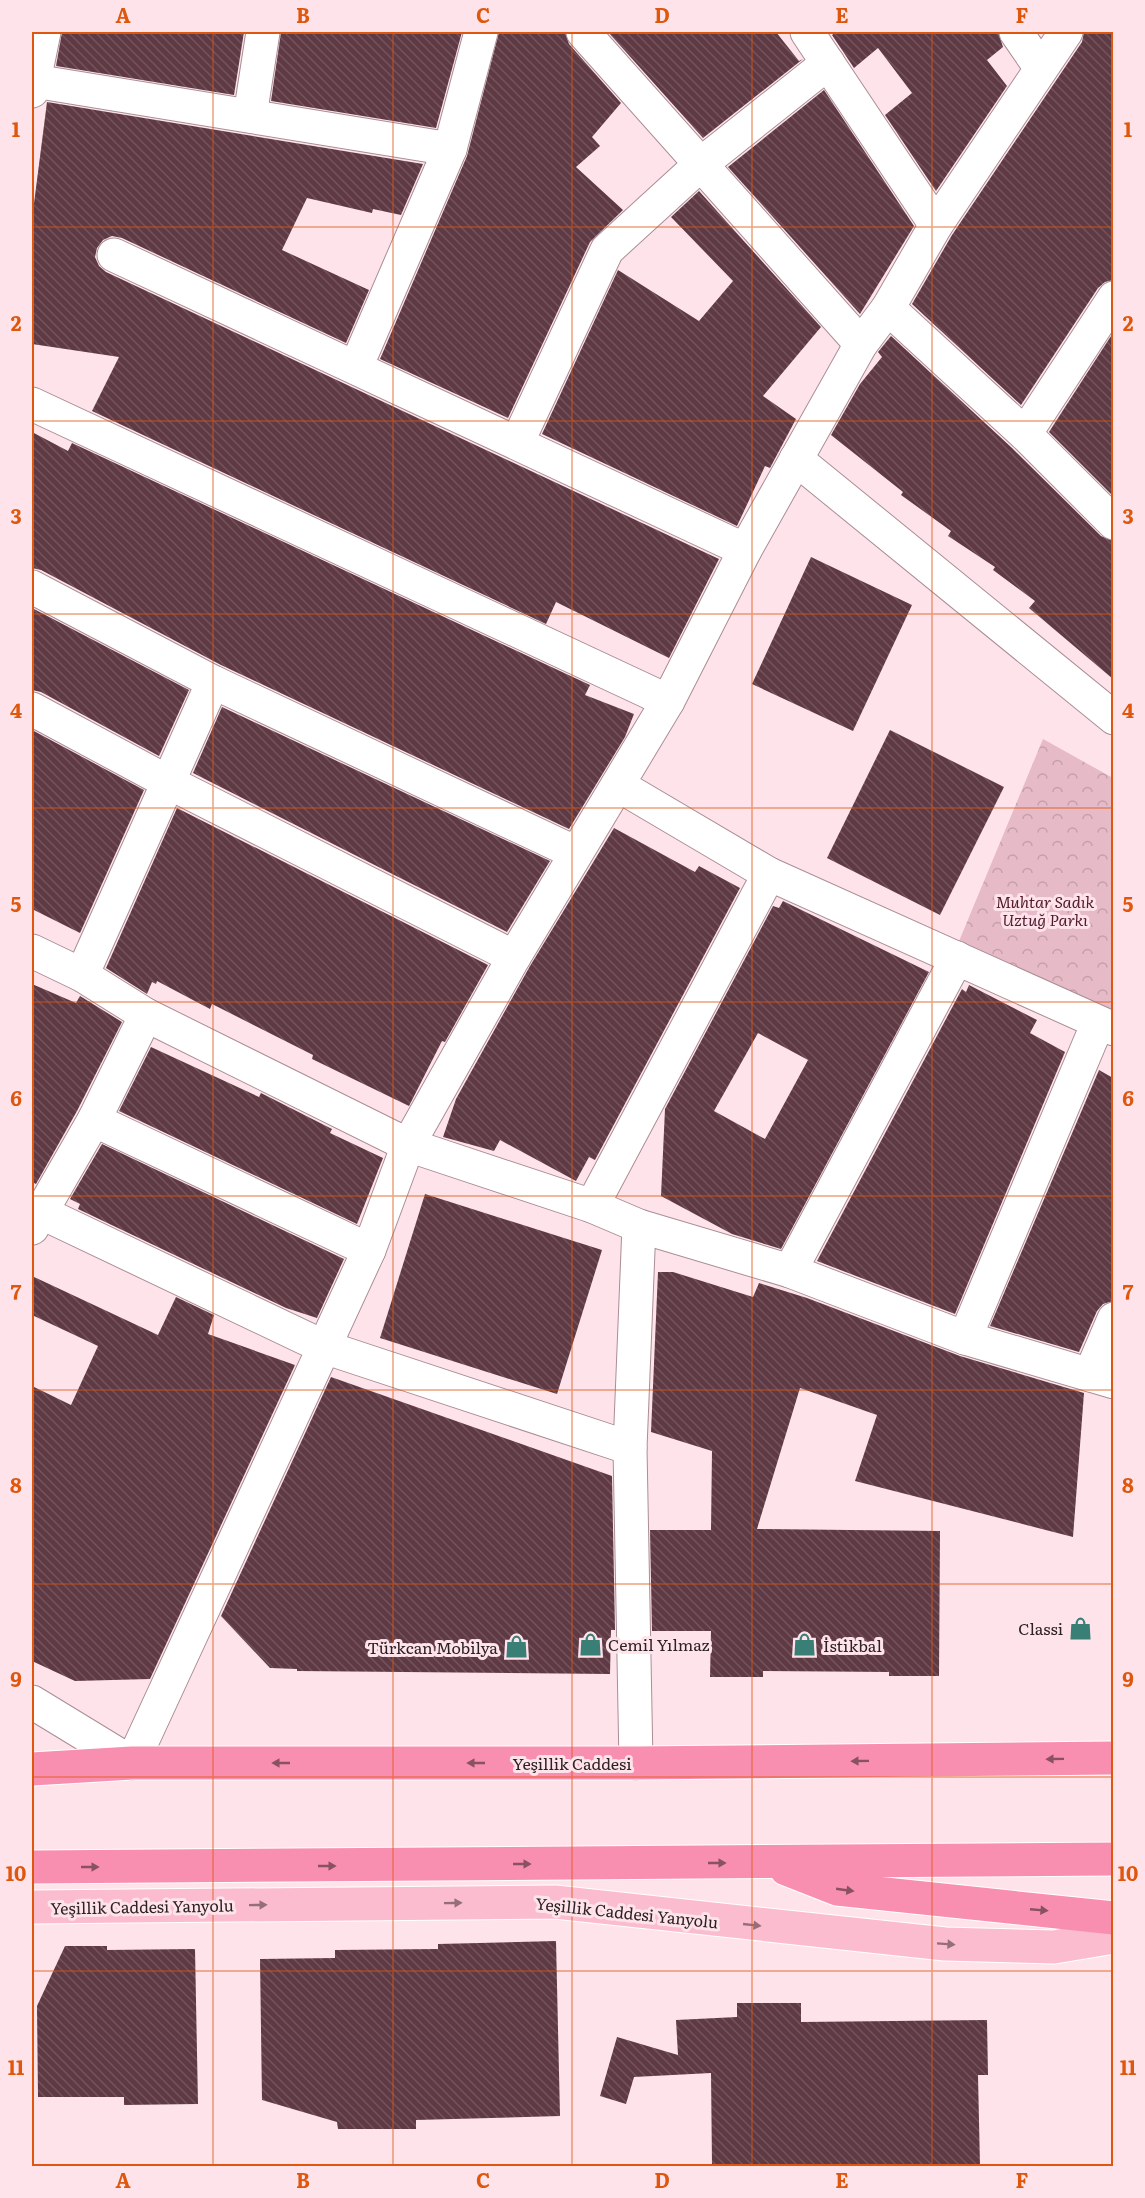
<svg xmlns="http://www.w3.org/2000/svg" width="1145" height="2198" viewBox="0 0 1145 2198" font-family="Literata,serif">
	<defs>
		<pattern id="forest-crowns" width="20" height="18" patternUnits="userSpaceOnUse" patternTransform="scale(1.5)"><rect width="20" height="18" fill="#e6bac6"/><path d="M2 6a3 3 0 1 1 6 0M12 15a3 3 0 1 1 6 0" fill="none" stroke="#c5a0aa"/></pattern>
		<pattern id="building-back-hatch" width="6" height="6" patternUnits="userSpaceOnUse" patternTransform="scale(1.5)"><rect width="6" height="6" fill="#5f3a45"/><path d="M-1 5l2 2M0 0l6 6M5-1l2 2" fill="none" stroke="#72545d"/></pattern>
	</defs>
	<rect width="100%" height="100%" fill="#fee4ea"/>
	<polygon fill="url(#forest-crowns)" points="1043,739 1113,778 1113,1016 957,946"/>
	<g fill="url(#building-back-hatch)" fill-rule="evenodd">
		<polygon points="62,32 244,32 234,95 56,66"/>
		<polygon points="281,32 462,32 436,128 271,101"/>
		<polygon points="499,32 565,32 569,44 621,103 592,137 600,146 576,167 623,210 590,242 508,418 380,359 467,156"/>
		<polygon points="608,32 776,32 799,61 803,59 703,138"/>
		<polygon points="836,32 998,32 1003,47 987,60 1007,86 936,191 885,115 912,93 878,48 854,68 832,35"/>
		<polygon points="1084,32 1113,32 1113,280 1105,282 1098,288 1021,405 912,304 952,235 1082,42"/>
		<polygon points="824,90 914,226 860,314 728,167"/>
		<polygon points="47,102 423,164 401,215 373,209 372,213 307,198 282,250 369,290 346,343 122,238 112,236 103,240 97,248 95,257 99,266 106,272 719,559 669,658 556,602 546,624 92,411 119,357 32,344 32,219"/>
		<polygon points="699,191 821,327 763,396 796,419 770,468 765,466 737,526 542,434 618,270 699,321 733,281 671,217"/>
		<polygon points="891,336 1012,448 1101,536 1113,541 1113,679 1029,608 1035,601 993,570 995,567 948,536 951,531 901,495 903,492 831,435 860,384 882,357 878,352"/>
		<polygon points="1111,336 1113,338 1113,496 1049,432"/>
		<polygon points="32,432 68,451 72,443 590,685 585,695 634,714 625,737 569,829 221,665 41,570 32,568"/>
		<polygon points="811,557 912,605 853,731 752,684"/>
		<polygon points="32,608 189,690 159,756 41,692 32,690"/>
		<polygon points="222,707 550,861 507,932 193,773"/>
		<polygon points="32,730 144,790 80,933 32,909"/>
		<polygon points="890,730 1004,787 940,915 827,858"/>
		<polygon points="177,808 488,965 445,1042 442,1041 409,1106 312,1059 313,1055 212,1004 210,1009 157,981 156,984 152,982 147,994 106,968"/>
		<polygon points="614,828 695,872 699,866 740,888 595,1160 589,1157 576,1181 500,1140 494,1151 443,1137 456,1099 530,966"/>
		<path d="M 783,901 L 929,972 L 781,1249 L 732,1234 L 661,1196 L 665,1109 L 773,906 L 779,908 ZM 758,1033 L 808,1060 L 765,1139 L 714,1111 Z"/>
		<polygon points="32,984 76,1003 80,996 122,1022 77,1111 36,1184 32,1182"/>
		<polygon points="969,985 1037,1020 1030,1033 1065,1052 955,1314 817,1261 962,989 966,992"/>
		<polygon points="151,1047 259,1097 261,1093 332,1129 330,1133 383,1158 357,1224 119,1111"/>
		<polygon points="1099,1070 1113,1078 1113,1301 1103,1304 1097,1311 1079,1352 990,1326"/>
		<polygon points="102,1144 344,1259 317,1318 286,1308 78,1209 80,1204 70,1199"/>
		<polygon points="425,1194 602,1250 557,1394 380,1338"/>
		<polygon points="658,1272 673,1272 753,1297 759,1283 807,1298 960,1356 1084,1393 1073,1537 855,1481 877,1415 800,1388 757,1529 940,1531 939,1676 889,1676 889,1672 763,1671 763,1677 710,1677 711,1631 652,1631 650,1530 711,1530 712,1451 651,1432"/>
		<polygon points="32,1276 158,1335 176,1297 214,1315 208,1334 295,1365 150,1679 75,1681 32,1661 32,1386 71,1405 98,1346 32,1315"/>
		<polygon points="331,1377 612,1476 615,1630 611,1630 610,1674 297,1671 297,1669 270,1668 221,1616"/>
		<polygon points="556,1941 560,2116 416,2120 416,2129 338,2129 337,2122 262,2100 260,1959 335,1958 335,1950 438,1949 438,1944"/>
		<polygon points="65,1946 107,1946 107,1950 195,1949 198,2104 124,2105 124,2097 38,2097 37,2006"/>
		<polygon points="737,2003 801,2003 801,2022 987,2020 988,2075 978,2075 980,2166 712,2166 711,2073 634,2077 626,2104 600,2096 617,2037 678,2055 676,2020 737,2017"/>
	</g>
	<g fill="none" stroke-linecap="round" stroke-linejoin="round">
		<defs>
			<g id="minor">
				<polyline points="583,32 861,344"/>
				<polyline points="807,32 936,225"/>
				<polyline points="1016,32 1040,67"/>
				<polyline points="34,81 450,149"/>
				<polyline points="32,91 44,32"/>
				<polyline points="250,116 263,32"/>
				<polyline points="114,255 745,550"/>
				<polyline points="888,308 1025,434 1114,523"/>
				<polyline points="356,367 450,149 481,32"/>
				<polyline points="32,404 668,701"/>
				<polyline points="1025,434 1114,298"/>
				<polyline points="517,443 607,250 701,164 828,63"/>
				<polyline points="796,459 1114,718"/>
				<polyline points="32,587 213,682 576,853"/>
				<polyline points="32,709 166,781 514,957"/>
				<polyline points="618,785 769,874 1114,1029"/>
				<polyline points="32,951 82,975 146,1015 94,1120 32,1228"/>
				<polyline points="82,975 213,682"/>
				<polyline points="146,1015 408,1145 592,1206 639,1226 790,1271 965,1338 1114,1382"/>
				<polyline points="94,1120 369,1250"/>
				<polyline points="592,1206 769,874"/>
				<polyline points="32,1208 324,1347 630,1448"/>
				<polyline points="790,1271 957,958"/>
				<polyline points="965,1338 1098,1023"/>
				<polyline points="1090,1375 1114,1319"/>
				<polyline points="32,1702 132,1763 369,1250 408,1145 514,957 668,701 745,550 861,344 888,308 936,225 1066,32"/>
				<polyline points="636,1763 630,1448 639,1226"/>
			</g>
			<polyline id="major" points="32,1907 555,1902 945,1944 1054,1947 1114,1937"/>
			<g id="highway">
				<polyline points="32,1769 132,1763 636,1763 1114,1758"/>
				<polyline points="32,1867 1114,1859"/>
				<polyline points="786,1869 837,1889 1114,1918"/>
			</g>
		</defs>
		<use href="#minor" stroke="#ab8d95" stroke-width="35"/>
		<use href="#major" stroke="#fff" stroke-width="35"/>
		<use href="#highway" stroke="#fff" stroke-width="35"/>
		<use href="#minor" stroke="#fff" stroke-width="33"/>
		<use href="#major" stroke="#fbbcd0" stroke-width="33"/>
		<use href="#highway" stroke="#f98fb0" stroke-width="33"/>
	</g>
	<defs><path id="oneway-solid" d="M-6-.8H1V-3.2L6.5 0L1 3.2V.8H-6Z" transform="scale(1.5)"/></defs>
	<g fill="#885263">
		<use href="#oneway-solid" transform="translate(1055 1759) rotate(179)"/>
		<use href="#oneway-solid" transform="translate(860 1761) rotate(179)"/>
		<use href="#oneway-solid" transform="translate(281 1763) rotate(180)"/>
		<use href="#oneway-solid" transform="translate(476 1763) rotate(180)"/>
		<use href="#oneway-solid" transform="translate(717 1863)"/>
		<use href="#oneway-solid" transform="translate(522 1864)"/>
		<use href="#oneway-solid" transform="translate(327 1866)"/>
		<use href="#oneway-solid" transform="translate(90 1867)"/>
		<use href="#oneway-solid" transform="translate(845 1890) rotate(8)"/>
		<use href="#oneway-solid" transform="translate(1039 1910) rotate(5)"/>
	</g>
	<g fill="#946e7a">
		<use href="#oneway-solid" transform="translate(453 1903) rotate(-1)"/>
		<use href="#oneway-solid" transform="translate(258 1905) rotate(-1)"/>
		<use href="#oneway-solid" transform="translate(752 1925) rotate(6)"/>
		<use href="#oneway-solid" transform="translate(946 1944) rotate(4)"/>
	</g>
	<path fill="none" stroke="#df560d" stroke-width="1.5" stroke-opacity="0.55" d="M 213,32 L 213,2166M 393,32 L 393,2166M 572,32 L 572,2166M 752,32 L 752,2166M 932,32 L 932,2166M 32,227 L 1114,227M 32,421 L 1114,421M 32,614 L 1114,614M 32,808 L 1114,808M 32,1002 L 1114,1002M 32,1196 L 1114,1196M 32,1390 L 1114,1390M 32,1584 L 1114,1584M 32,1777 L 1114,1777M 32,1971 L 1114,1971"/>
	<defs>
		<symbol id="shop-bare" viewBox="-9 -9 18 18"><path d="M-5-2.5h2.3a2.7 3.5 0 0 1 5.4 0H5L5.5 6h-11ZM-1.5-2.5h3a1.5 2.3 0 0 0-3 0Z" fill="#3a7f75" stroke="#fee4ea" stroke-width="2.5" paint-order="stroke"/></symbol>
	</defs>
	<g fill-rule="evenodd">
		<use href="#shop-bare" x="1064" y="1612" width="33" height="33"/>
		<use href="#shop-bare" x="574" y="1628" width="33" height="33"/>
		<use href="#shop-bare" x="788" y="1628" width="33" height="33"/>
		<use href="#shop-bare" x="500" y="1630" width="33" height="33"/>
	</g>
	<g text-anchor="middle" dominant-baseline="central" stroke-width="6" stroke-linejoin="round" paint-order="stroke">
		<g font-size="16" font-style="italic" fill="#511b2e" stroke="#fee4ea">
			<text x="1045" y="901">Muhtar Sadık<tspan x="1045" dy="18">Uztuğ Parkı</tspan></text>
		</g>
		<g font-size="16" fill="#2c2124" stroke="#fee4ea" text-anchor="end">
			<text x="1063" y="1628">Classi</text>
			<text x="608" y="1644" text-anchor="start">Cemil Yılmaz</text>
			<text x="823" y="1645" text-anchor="start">İstikbal</text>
			<text x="498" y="1647">Türkcan Mobilya</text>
		</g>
		<g font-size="16" fill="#2c2124" stroke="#fee4ea">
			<text x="572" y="1763">Yeşillik Caddesi</text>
			<text transform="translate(142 1906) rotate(-1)">Yeşillik Caddesi Yanyolu</text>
			<text transform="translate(627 1912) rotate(6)">Yeşillik Caddesi Yanyolu</text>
		</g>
	</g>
	<rect width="1145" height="2198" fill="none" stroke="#fee4ea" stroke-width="66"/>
	<rect x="33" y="33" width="1079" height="2132" fill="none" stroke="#df560d" stroke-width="2"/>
	<g font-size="20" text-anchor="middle" font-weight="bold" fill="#df560d">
		<text x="123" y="23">A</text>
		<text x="303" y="23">B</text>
		<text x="483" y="23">C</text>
		<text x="662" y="23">D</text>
		<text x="842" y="23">E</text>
		<text x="1022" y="23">F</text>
		<text x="16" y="137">1</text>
		<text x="1128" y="137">1</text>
		<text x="16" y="331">2</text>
		<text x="1128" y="331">2</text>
		<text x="16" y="524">3</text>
		<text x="1128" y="524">3</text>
		<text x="16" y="718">4</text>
		<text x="1128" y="718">4</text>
		<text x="16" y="912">5</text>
		<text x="1128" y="912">5</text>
		<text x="16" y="1106">6</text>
		<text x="1128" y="1106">6</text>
		<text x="16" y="1300">7</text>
		<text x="1128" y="1300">7</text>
		<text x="16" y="1493">8</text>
		<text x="1128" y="1493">8</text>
		<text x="16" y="1687">9</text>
		<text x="1128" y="1687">9</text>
		<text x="16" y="1881">10</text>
		<text x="1128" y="1881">10</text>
		<text x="16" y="2075">11</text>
		<text x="1128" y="2075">11</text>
		<text x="123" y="2188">A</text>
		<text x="303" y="2188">B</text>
		<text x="483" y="2188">C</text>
		<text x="662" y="2188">D</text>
		<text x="842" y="2188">E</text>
		<text x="1022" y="2188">F</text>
	</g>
</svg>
